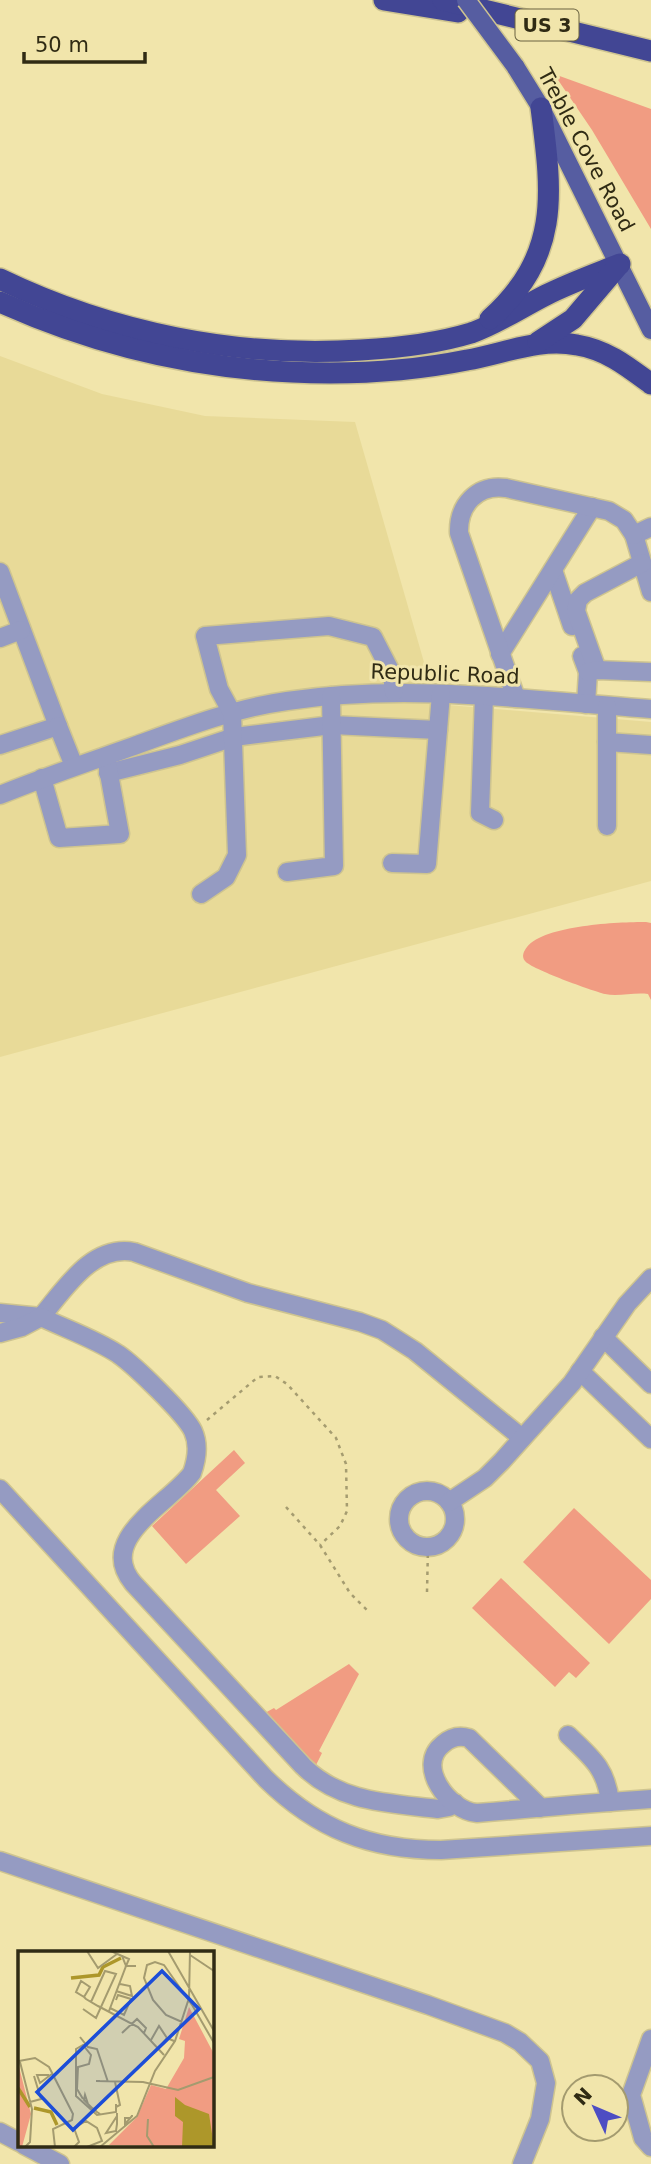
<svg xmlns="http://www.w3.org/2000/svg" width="651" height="2164" viewBox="0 0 651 2164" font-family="'DejaVu Sans',sans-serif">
	<rect width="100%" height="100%" fill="#f1e5ab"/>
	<polygon fill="#e8da98" points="0,356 102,394 205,416 355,422 436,704 651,722 651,881 0,1057"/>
	<g fill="#f19c82">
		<polygon points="554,74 651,109 651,229 592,130"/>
		<path d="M 646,922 L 651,923 L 651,1000 L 648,994 C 634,992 618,997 605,994 C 593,991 531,969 525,961 C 521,956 524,951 527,947 C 545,925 618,922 646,922 Z"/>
		<polygon points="234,1450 245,1463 216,1490 240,1516 186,1564 152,1526"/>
		<polygon points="574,1508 651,1580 651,1599 609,1644 523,1562"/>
		<polygon points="501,1578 590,1663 576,1678 569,1672 555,1687 472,1608"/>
		<polygon points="349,1664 359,1674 319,1751 322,1753 316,1765 263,1714 274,1708 276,1710"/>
	</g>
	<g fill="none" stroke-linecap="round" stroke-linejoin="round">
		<defs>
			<g id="minor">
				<polyline points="651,527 634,535 651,592"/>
				<polyline points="553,570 572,626"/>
				<polyline points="0,572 58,726 0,745"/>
				<polyline points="0,638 21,630"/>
				<polyline points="500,654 592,507"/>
				<polyline points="582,656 588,672 586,704"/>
				<polyline points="597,670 576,611 578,600 585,593 642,563"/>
				<polyline points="588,672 597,670 651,672"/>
				<polyline points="484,696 480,813 494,820"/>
				<path d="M 516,698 L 459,533 C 458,505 477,484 506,488 L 609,511 L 624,520 L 634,535"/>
				<polyline points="58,726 74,766"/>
				<polyline points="607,742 651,745"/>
				<polyline points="108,773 180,755 234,737 332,725 438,730"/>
				<polyline points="42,778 59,838 120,834 107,763"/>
				<path d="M 0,795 C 44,777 89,762 134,746 C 183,728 235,708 287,701 C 407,683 530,700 651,709"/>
				<polyline points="607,826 607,706"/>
				<polyline points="392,863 427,864 441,694"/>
				<polyline points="287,872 334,866 331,696"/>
				<polyline points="201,894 226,877 237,855 232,713 219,689 205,636 329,626 373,637 392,674 394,692"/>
				<path d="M 0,1313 L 41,1317 C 65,1289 92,1244 134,1252 L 248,1293 L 360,1322 L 382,1330 L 415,1351 L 522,1438"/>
				<path d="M 0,1333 L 22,1327 L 41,1317 C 66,1329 95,1339 118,1354 C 134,1365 185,1414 193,1431 C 199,1444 197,1459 192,1473 C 169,1504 96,1538 133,1583 L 303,1766 C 340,1803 390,1803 438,1809 L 449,1807 L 455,1803"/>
				<polyline points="603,1337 651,1384"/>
				<polyline points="580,1371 651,1439"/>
				<path d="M 0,1489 L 266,1779 C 317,1829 370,1850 441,1850 L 651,1836"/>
				<circle cx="427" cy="1519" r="28"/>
				<polyline points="449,1502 485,1478 502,1461 572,1383 627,1304 651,1278"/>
				<path d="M 568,1735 C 592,1758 606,1768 610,1802"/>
				<path d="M 541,1808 L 469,1738 C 459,1735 451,1737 443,1744 C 415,1766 449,1811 477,1813 C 535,1808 593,1803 651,1799"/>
				<polyline points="0,1861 428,2005 505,2033 520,2042 540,2061 546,2083 540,2119 522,2164"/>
				<polyline points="651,2039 631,2095 643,2138 651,2147"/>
				<polyline points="0,2132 19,2142"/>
				<polyline points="24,2145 60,2164"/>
			</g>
			<polyline id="major" points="515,66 541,108 651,330"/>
			<g id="highway">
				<polyline points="384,0 458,12"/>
				<polyline points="443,0 651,51"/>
				<path d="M 0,279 C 112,333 237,358 361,350 C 398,348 435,344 471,333 C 497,324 522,307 546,295 C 570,283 595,274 620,264"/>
				<path d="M 0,302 C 104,349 215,373 330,373 C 376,373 422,369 467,360 C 503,354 540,337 577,345 C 607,350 627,366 651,384"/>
				<path d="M 490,319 C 561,255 552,194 541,108"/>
				<polyline points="538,342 573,319 618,266"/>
			</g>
		</defs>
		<use href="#minor" stroke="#cec490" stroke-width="21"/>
		<use href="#major" stroke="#cec490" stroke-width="21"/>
		<use href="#highway" stroke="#cec490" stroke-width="24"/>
		<g stroke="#a59c70" stroke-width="2.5" stroke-dasharray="3.5 5" stroke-linecap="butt">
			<polyline points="207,1420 258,1377 275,1376 287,1384 336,1438 346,1464 347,1511 340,1526 320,1545"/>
			<polyline points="286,1507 320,1545 350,1593 370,1613"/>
			<polyline points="427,1592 428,1547"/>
		</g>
		<use href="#minor" stroke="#959bc2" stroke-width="18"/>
		<use href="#major" stroke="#565da1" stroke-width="18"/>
		<use href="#highway" stroke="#424694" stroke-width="21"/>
		<defs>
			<polyline id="major-bridge" points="466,0 515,66"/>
		</defs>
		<use href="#major-bridge" stroke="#cec490" stroke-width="21" stroke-linecap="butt"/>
		<use href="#major-bridge" stroke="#565da1" stroke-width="18"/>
	</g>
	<g text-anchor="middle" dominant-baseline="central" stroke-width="6" stroke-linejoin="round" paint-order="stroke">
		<rect fill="#f1e5ab" stroke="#6a6341" stroke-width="2" x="515.5" y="9.5" width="63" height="31" rx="5"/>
		<g font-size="19" font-weight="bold" fill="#302b14">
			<text x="547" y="25">US 3</text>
		</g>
		<g font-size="21" fill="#302b14" stroke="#f1e5ab">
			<text transform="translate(586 150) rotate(62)">Treble Cove Road</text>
			<text transform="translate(445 674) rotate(2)">Republic Road</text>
		</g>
	</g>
	<g transform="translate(18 1951)">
		<rect width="196" height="196" fill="#f1e5ab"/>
		<path d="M 171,56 L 196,103 L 196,196 L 91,194 L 119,166 L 133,134 L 148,138 L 166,107 L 167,90 L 161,88 ZM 0,112 L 13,163 L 4,196 L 0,196 Z" fill="#f19c82"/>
		<path d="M 157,146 L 167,154 L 191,163 L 196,196 L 164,196 L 165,171 L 157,165 Z" fill="#ad972a"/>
		<path fill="none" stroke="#ad972a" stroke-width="3.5" d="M 53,27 L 81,24 L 85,16 L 103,7M 0,137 L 12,156M 16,157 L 33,161 L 39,174"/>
		<path fill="none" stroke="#a49b6f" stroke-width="2" d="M 69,0 L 80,17 L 99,3M 150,0 L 196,80M 172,4 L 196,20M 104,5 L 111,8 L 108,15 L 118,15M 98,40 L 114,45 L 112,35 L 102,33M 66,46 L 72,36 L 63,30 L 58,41 L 66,46 L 68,48 L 80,55 L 120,76 L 146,104M 173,52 L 196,92M 92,57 L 106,64 L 113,48 L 100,44 L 98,49M 65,58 L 78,67 L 98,23 L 87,20 L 73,51M 91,60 L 108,15 L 104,5 L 93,0M 164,71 L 148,64 L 135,49 L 126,27 L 129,14 L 137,11 L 146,14 L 174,54M 104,82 L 119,68 L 128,77 L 126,82M 62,86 L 70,96 L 79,98 L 90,131M 133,89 L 141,75 L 149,87M 140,98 L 149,87 L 156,90M 1,110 L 17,107 L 31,116 L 55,163 L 54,169 L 35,178 L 37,196M 2,111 L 14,158 L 12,191 L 7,196M 31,124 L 19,124 L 22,132 L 35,122M 82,130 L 78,130 L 125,131 L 160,139 L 196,126M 97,131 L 102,154 L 98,156M 65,148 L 59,138 L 60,116 L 71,113 L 73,104 L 65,94 L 58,98 L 58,145 L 79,164 L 98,161 L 98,153M 12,151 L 23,148 L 16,125M 70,153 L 67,144 L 66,149 L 74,157 L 76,158 L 79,161 L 82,163M 99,165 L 88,182 L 98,180 L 99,173 L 99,162M 112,167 L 107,167 L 107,173 L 114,165 L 114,164M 130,168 L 129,185 L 136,196M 56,196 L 61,191 L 56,177 L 68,170 L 79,177 L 84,190 L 69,196M 82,196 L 119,165 L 137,120 L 157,90 L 171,47 L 172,0"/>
		<path fill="#1d4ed8" fill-opacity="0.15" stroke="#1d4ed8" stroke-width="3.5" d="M 144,20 L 181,58 L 55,179 L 19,141 Z"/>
		<rect width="196" height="196" fill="none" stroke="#302b14" stroke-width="3.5"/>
	</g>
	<g transform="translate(595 2108) rotate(314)"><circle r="33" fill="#f1e5ab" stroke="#a49b6f" stroke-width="2"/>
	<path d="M0-5L12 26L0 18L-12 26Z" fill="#4d4dc3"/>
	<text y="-10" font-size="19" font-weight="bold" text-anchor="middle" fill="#302b14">N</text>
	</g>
	<path d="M24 52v10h121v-10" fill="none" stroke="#302b14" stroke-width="3.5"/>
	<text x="35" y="52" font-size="21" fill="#302b14" stroke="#f1e5ab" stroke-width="5" paint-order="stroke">50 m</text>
</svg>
